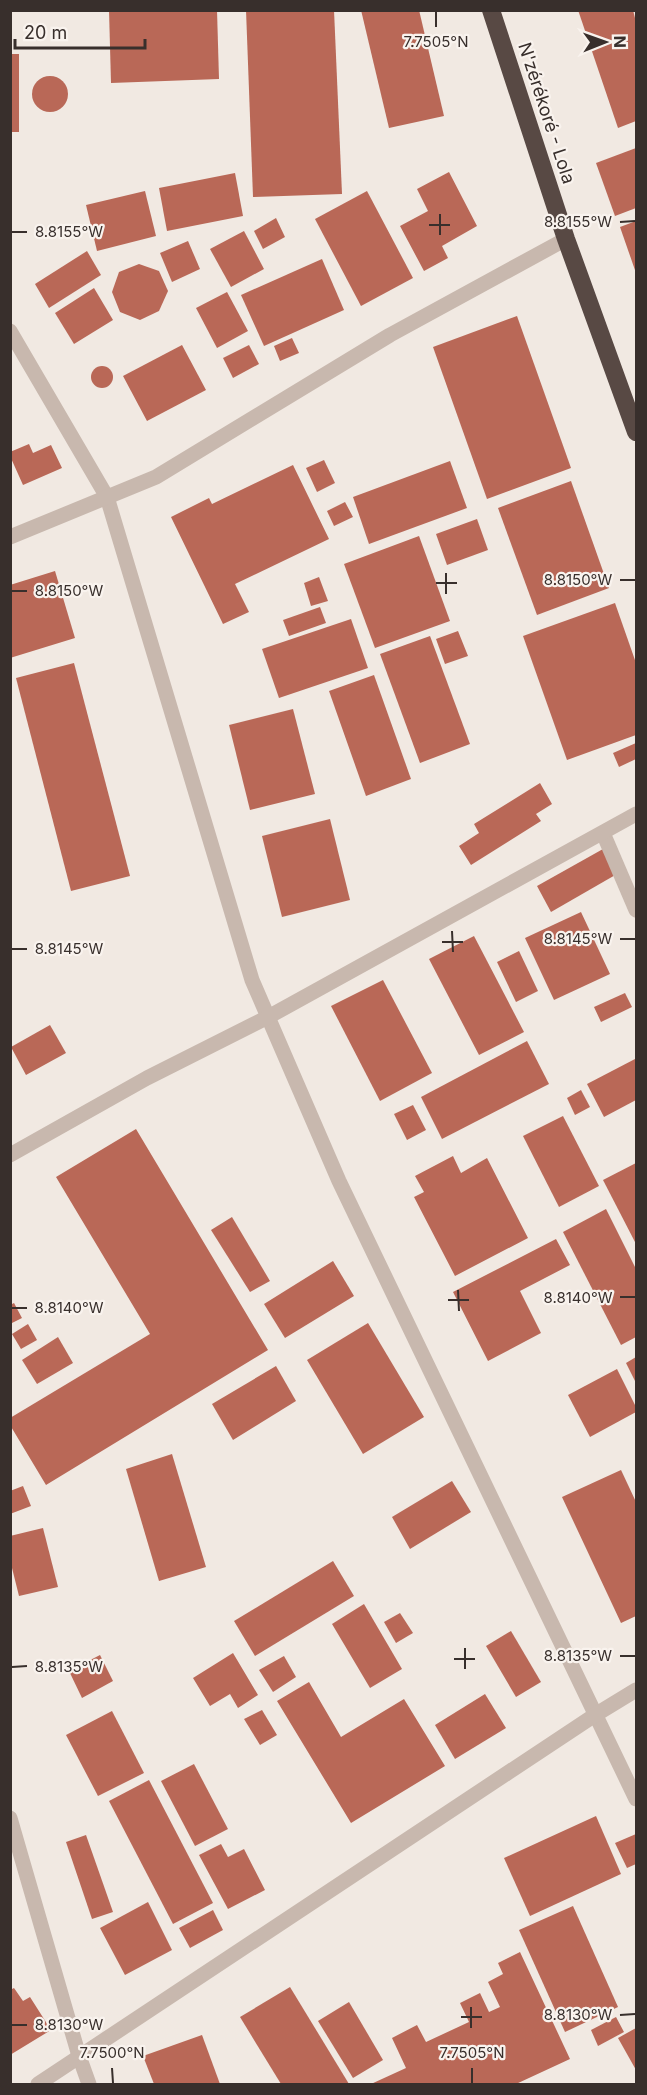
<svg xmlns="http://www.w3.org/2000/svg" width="647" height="2095" viewBox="0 0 647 2095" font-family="Inter,sans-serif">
	<rect width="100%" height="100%" fill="#f1e9e2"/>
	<g fill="#b96857">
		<polygon points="109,10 217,10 219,79 111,83"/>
		<polygon points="246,10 334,10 342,194 253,197"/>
		<polygon points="361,10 419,10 444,116 389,128"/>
		<polygon points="578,10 633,10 636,22 636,121 618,128"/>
		<rect x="10" y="54" width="9" height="78"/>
		<circle cx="50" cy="94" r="18"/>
		<polygon points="636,148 636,208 615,216 596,163"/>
		<polygon points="449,172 477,226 442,246 448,258 424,271 400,226 428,211 417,189"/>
		<polygon points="235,173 243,216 167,231 159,188"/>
		<polygon points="145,191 156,236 97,251 86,205"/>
		<polygon points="367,191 413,278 361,306 315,219"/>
		<polygon points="276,218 285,237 263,249 254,231"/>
		<polygon points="636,221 636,273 620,227"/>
		<polygon points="244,231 264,269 231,287 210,249"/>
		<polygon points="188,241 200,269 172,282 160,253"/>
		<polygon points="87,251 101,275 49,308 35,284"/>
		<polygon points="322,259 344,310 264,346 241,295"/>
		<polygon points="139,264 159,271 168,291 159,311 140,320 120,312 112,292 119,272"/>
		<polygon points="94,288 113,320 74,344 55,313"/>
		<polygon points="227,292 248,331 217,348 196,308"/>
		<polygon points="517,316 571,468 487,499 433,347"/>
		<polygon points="292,338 299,353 280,361 274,346"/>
		<polygon points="182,345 206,390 147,421 123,376"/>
		<polygon points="249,345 259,364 233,378 223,358"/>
		<circle cx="102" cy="377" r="11"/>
		<polygon points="29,444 33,453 51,445 62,468 23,485 10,456 10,452"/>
		<polygon points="324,460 335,483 317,492 306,468"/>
		<polygon points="450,461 467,508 369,544 353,497"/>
		<polygon points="293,465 329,539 235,584 249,612 223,624 171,517 209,498 212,504"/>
		<polygon points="571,481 609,588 537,615 498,508"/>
		<polygon points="345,502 353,517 334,526 327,511"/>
		<polygon points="477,519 488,550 447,565 436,534"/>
		<polygon points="419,536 450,621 375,648 344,564"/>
		<polygon points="55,571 75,638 10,658 10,585"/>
		<polygon points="319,577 328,601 311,606 304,583"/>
		<polygon points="615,603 636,663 636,735 567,760 523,636"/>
		<polygon points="320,607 326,623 289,636 283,620"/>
		<polygon points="351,619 368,668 279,698 262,649"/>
		<polygon points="458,631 468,656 445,664 436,639"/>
		<polygon points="430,636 470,744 420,763 380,654"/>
		<polygon points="74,663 130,876 71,891 16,678"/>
		<polygon points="374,675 411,779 366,796 329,691"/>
		<polygon points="293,709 315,794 250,810 229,725"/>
		<polygon points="636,743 636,759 619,767 613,753"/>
		<polygon points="540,783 552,804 536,814 541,821 471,865 459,846 479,833 474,824"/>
		<polygon points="330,819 350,900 282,917 262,836"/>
		<polygon points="603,849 617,874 551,912 537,886"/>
		<polygon points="581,912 610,974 554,1000 525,938"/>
		<polygon points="474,936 524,1032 479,1055 429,959"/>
		<polygon points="519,951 538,991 516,1002 497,962"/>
		<polygon points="383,980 432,1073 380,1101 331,1006"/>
		<polygon points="625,993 632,1007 601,1022 594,1007"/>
		<polygon points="50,1025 66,1053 26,1075 11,1047"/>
		<polygon points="527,1041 549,1084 442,1139 421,1097"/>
		<polygon points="635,1059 636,1062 636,1100 604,1117 587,1084"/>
		<polygon points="581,1090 590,1107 575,1115 567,1098"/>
		<polygon points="413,1105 426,1130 407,1140 394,1114"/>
		<polygon points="563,1116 599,1186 559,1207 523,1136"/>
		<polygon points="136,1129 268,1350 46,1485 10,1425 10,1418 150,1334 56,1177"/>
		<polygon points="453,1156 461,1173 487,1158 528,1238 455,1276 414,1197 424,1192 415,1176"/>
		<polygon points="636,1163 636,1244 603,1180"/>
		<polygon points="606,1209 636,1269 636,1337 621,1345 563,1232"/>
		<polygon points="232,1217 270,1281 250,1292 211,1230"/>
		<polygon points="556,1239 570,1265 520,1291 541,1333 488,1361 453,1292"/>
		<polygon points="333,1261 354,1296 285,1338 264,1304"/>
		<polygon points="14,1303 22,1318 10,1324 10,1305"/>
		<polygon points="368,1323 424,1417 363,1454 307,1360"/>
		<polygon points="28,1324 37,1340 21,1349 12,1334"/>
		<polygon points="58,1337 73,1363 37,1384 22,1360"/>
		<polygon points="636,1357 636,1383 626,1363"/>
		<polygon points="276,1366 296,1401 233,1440 212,1404"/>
		<polygon points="617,1369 636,1407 636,1412 590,1437 568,1395"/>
		<polygon points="172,1454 206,1567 159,1581 126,1469"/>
		<polygon points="621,1470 636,1502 636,1616 621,1623 562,1497"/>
		<polygon points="452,1481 471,1512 410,1549 392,1517"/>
		<polygon points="23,1486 31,1506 10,1514 10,1491"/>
		<polygon points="43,1528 58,1587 19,1596 10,1560 10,1536"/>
		<polygon points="333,1561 354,1596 255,1656 234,1621"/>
		<polygon points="364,1604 402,1669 370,1688 332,1624"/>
		<polygon points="400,1613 413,1633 396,1643 384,1622"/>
		<polygon points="511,1631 541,1682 516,1697 486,1646"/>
		<polygon points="233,1653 258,1695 238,1708 230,1694 210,1706 193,1678"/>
		<polygon points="100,1655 113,1681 82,1698 69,1671"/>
		<polygon points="284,1656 296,1677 273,1692 259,1670"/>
		<polygon points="309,1682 341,1737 404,1699 445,1766 351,1823 277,1701"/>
		<polygon points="485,1694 506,1728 455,1759 435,1725"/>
		<polygon points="262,1710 277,1735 260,1745 244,1719"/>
		<polygon points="112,1711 144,1773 98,1796 66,1735"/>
		<polygon points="194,1764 228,1829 195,1846 161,1781"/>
		<polygon points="149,1780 213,1903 173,1924 109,1801"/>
		<polygon points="596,1816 621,1874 530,1916 504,1858"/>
		<polygon points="636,1834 636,1864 627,1868 615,1843"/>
		<polygon points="86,1835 113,1912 92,1919 66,1842"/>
		<polygon points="221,1844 228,1857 244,1849 265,1890 228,1909 199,1855"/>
		<polygon points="148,1902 172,1950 125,1975 100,1928"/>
		<polygon points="573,1906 618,2007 565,2032 519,1930"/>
		<polygon points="213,1910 223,1930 190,1948 179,1928"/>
		<polygon points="520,1952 570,2059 516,2084 371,2084 406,2068 392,2038 417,2025 426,2042 469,2022 460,2003 480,1993 489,2012 500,2007 488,1982 503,1974 498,1963"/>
		<polygon points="290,1987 349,2084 281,2084 240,2017"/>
		<polygon points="14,1988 23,2001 30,1997 51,2030 10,2055 10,1990"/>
		<polygon points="349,2002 383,2060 353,2078 318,2021"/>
		<polygon points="616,2017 624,2032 598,2046 591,2030"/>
		<polygon points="636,2028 636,2070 618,2038"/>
		<polygon points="202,2035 220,2084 154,2084 143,2056"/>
	</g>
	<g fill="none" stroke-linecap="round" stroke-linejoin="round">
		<g stroke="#c8b8ae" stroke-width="15">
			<polyline points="10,331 107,497 252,980 339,1181 636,1799"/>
			<polyline points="10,537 156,477 390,335 566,239"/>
			<polyline points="603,833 636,910"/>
			<polyline points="10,1155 147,1078 268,1017 636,814"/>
			<polyline points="10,1818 79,2056 89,2084"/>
			<polyline points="38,2084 595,1715 636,1690"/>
		</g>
		<polyline stroke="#584944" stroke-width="18" points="491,10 566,239 636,432"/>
	</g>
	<path fill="none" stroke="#382f2c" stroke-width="2" d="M 436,12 L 436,27M 440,214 L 440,235M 620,222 L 635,221M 429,225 L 450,225M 12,232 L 27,232M 446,573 L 446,594M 620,580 L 635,580M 436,583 L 457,583M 12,591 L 27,591M 452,931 L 453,952M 620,939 L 635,939M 442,942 L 463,942M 12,949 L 27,949M 458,1290 L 459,1311M 620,1297 L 635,1297M 448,1300 L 469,1300M 12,1308 L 27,1308M 465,1648 L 465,1669M 620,1656 L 635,1656M 454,1659 L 475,1659M 12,1667 L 27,1666M 471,2007 L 471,2028M 620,2015 L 635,2014M 461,2017 L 482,2017M 12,2025 L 27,2025M 112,2068 L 113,2083M 472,2068 L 472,2083"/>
	<g text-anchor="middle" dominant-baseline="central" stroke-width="4.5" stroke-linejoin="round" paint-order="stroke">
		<g font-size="18" fill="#382f2c" stroke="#f9f3ee">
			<text transform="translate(547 113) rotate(72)">N'zérékoré - Lola</text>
		</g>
	</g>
	<g font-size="15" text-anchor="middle" fill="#382f2c" stroke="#f9f3ee" stroke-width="4.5" stroke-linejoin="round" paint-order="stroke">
		<text x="436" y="47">7.7505°N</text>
		<text x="578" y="227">8.8155°W</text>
		<text x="69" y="237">8.8155°W</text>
		<text x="578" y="585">8.8150°W</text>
		<text x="69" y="596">8.8150°W</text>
		<text x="578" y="944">8.8145°W</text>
		<text x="69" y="954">8.8145°W</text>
		<text x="578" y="1303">8.8140°W</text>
		<text x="69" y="1313">8.8140°W</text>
		<text x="578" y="1661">8.8135°W</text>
		<text x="69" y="1672">8.8135°W</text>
		<text x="578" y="2020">8.8130°W</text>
		<text x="69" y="2030">8.8130°W</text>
		<text x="112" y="2058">7.7500°N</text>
		<text x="472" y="2058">7.7505°N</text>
	</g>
	<rect width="647" height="2095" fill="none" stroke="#382f2c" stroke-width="24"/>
	<g transform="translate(605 42) rotate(89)" stroke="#f9f3ee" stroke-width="4.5" paint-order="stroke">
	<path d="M0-4.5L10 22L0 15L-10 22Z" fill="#382f2c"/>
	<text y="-9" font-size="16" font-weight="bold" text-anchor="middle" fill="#382f2c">N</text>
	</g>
	<path d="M15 39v9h130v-9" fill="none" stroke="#382f2c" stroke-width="3"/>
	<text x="24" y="39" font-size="18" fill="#382f2c" stroke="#f9f3ee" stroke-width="4.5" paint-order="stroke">20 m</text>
</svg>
